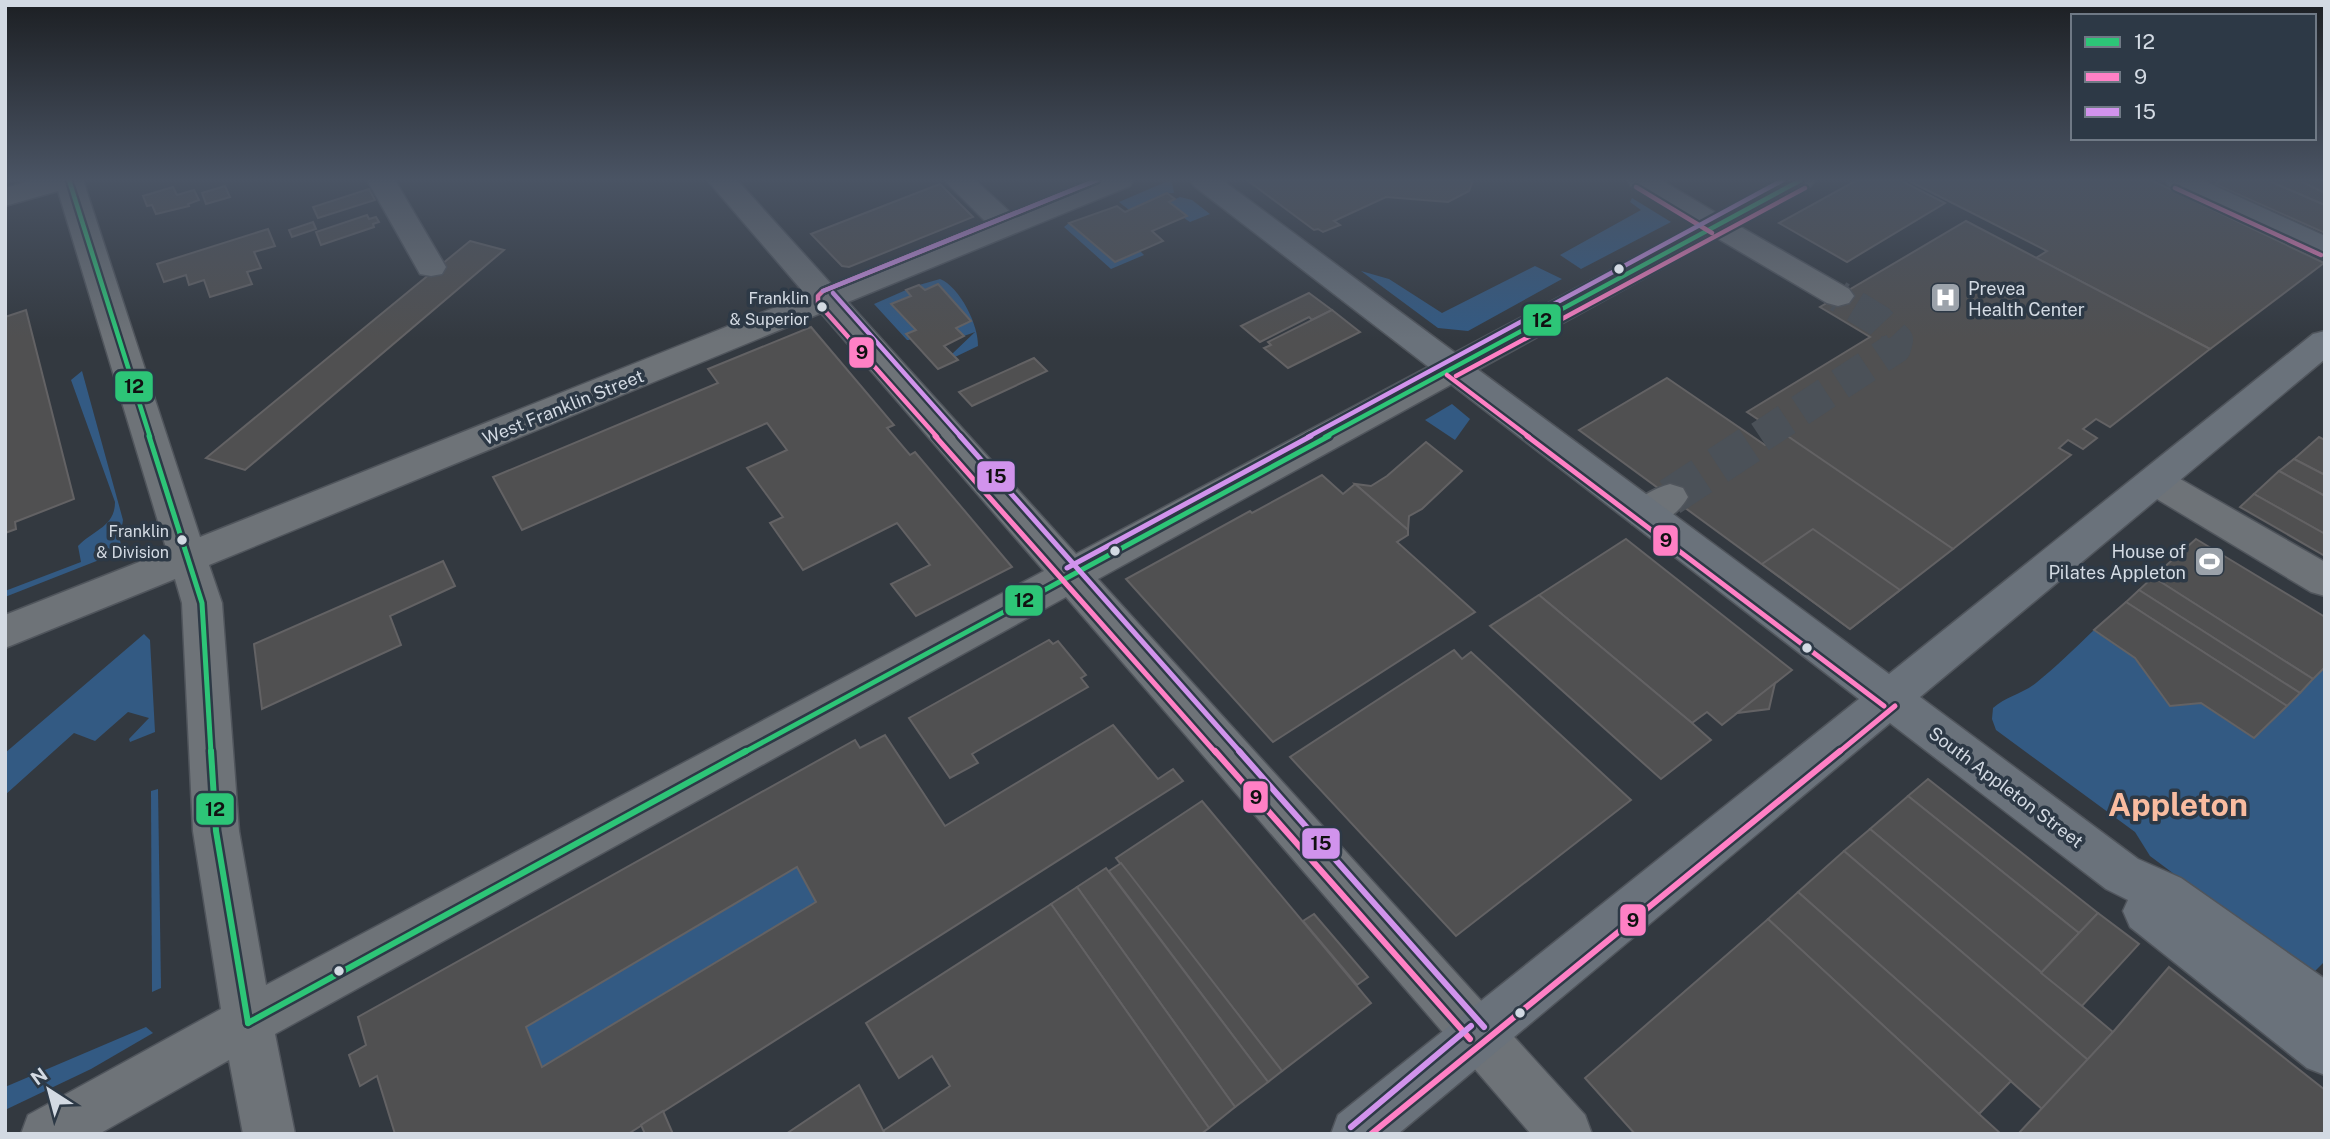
<svg xmlns="http://www.w3.org/2000/svg" width="2330" height="1139" viewBox="0 0 2330 1139" font-family="'Public Sans',sans-serif">
	<rect width="100%" height="100%" fill="#333940"/>
	<g fill="#335a83">
		<polygon points="1168,181 1172,183 1174,193 1167,193 1129,210 1119,202"/>
		<polygon points="1180,197 1192,200 1210,214 1190,222 1184,218 1187,216 1169,202"/>
		<polygon points="1632,198 1671,222 1581,269 1560,255 1641,210 1630,202"/>
		<polygon points="1069,223 1115,262 1140,251 1144,255 1111,269 1064,227"/>
		<polygon points="1535,266 1562,279 1468,331 1438,328 1361,271 1389,279 1442,313"/>
		<path d="M 940,279 C 960,287 979,326 978,346 L 955,357 L 952,354 L 975,332 L 964,336 L 956,328 L 971,321 L 938,284 L 925,290 L 919,285 Z"/>
		<polygon points="906,290 911,296 892,304 916,330 906,334 910,340 907,340 874,304"/>
		<path d="M 82,371 L 123,520 L 120,540 L 122,551 L 5,597 L 5,591 L 81,562 L 78,546 C 93,530 115,527 115,502 L 71,380 Z"/>
		<polygon points="1452,404 1470,419 1455,440 1425,420"/>
		<path d="M 2094,630 L 2135,658 L 2170,706 L 2201,703 L 2254,738 L 2325,667 L 2325,961 L 2315,971 L 2269,945 L 2150,856 L 2135,832 L 1996,730 L 1992,719 L 1993,708 C 2005,697 2022,694 2036,683 C 2056,667 2075,648 2094,630 Z"/>
		<polygon points="144,634 150,640 155,732 130,742 129,739 149,718 128,712 95,741 74,733 5,795 5,753"/>
		<polygon points="158,789 161,988 152,992 151,791"/>
		<polygon points="797,867 816,902 542,1067 526,1027"/>
		<polygon points="146,1027 153,1033 91,1069 5,1110 5,1087"/>
	</g>
	<g fill="#505051" stroke="#636264" stroke-width="2" fill-rule="evenodd">
		<polygon points="1247,180 1470,180 1472,183 1469,191 1448,202 1386,197 1334,221 1340,225 1323,232 1318,229 1314,230"/>
		<polygon points="1857,180 1900,180 1945,203 1847,262 1779,223"/>
		<polygon points="1907,180 2151,180 2324,263 2210,349 2036,258 2047,251"/>
		<polygon points="2221,180 2267,180 2325,205 2325,233 2215,184"/>
		<polygon points="2267,180 2299,180 2325,193 2325,205"/>
		<polygon points="2299,180 2325,180 2325,193 2300,181"/>
		<polygon points="940,184 973,217 849,267 842,266 811,234"/>
		<polygon points="225,186 230,197 206,204 202,193"/>
		<polygon points="173,187 177,195 194,190 199,200 188,204 189,206 156,214 152,205 147,206 143,196"/>
		<polygon points="369,189 375,200 318,218 313,207"/>
		<polygon points="1167,193 1175,199 1169,202 1187,216 1152,231 1163,241 1115,262 1069,223 1117,206 1125,212"/>
		<polygon points="367,215 369,219 376,217 379,222 373,224 374,227 321,245 316,232"/>
		<polygon points="1966,221 2210,349 2110,427 2096,419 2083,429 2097,438 2083,449 2068,440 2059,448 2071,455 1953,549 1747,412 1870,337 1820,307"/>
		<polygon points="313,222 316,229 292,237 289,230"/>
		<polygon points="268,229 275,246 254,252 261,268 247,272 252,284 210,297 204,280 189,285 186,275 164,282 157,264"/>
		<polygon points="470,241 504,250 245,470 206,458"/>
		<polygon points="938,284 971,321 956,328 964,336 944,346 958,360 938,369 906,334 916,330 891,304 911,296 906,290 919,285 925,290"/>
		<polygon points="1309,293 1332,310 1312,320 1309,317 1260,342 1241,326"/>
		<polygon points="26,310 74,499 15,522 16,529 5,533 5,317"/>
		<polygon points="1332,310 1360,332 1288,368 1264,348 1271,345 1268,342"/>
		<polygon points="811,327 894,425 887,428 910,455 915,452 1012,567 916,616 891,584 930,565 897,523 803,570 770,523 783,517 747,468 787,450 767,423 522,530 493,477 718,383 708,369"/>
		<polygon points="1034,358 1047,371 972,406 959,392"/>
		<polygon points="1667,378 1765,445 1783,433 1953,549 1850,629 1579,430"/>
		<polygon points="2319,437 2325,440 2325,475 2294,459"/>
		<polygon points="1426,442 1462,471 1422,509 1409,516 1408,530 1355,484 1371,486 1387,476"/>
		<polygon points="2294,459 2325,475 2325,496 2279,471"/>
		<polygon points="2279,471 2325,496 2325,534 2254,494"/>
		<polygon points="1322,475 1343,494 1355,484 1408,530 1408,535 1397,542 1475,612 1273,742 1126,579 1250,511 1252,513"/>
		<polygon points="2254,494 2325,534 2325,556 2240,507"/>
		<polygon points="1813,529 1900,590 1850,629 1762,564"/>
		<polygon points="1626,539 1792,670 1722,725 1707,712 1692,723 1539,595"/>
		<polygon points="2196,539 2325,617 2325,667 2313,679 2153,577"/>
		<polygon points="443,561 455,586 390,616 401,645 262,709 254,644"/>
		<polygon points="2153,577 2313,679 2300,693 2139,590"/>
		<polygon points="2139,590 2300,693 2287,706 2126,602"/>
		<polygon points="1539,595 1692,723 1711,740 1661,779 1490,626"/>
		<polygon points="2126,602 2287,706 2254,738 2201,703 2170,706 2135,658 2094,630"/>
		<polygon points="1049,640 1053,644 1058,641 1086,675 1081,678 1088,687 972,754 978,763 950,778 909,718"/>
		<polygon points="1454,650 1462,659 1471,652 1631,800 1456,936 1290,757"/>
		<polygon points="1775,683 1769,709 1737,713"/>
		<path d="M 1113,725 L 1158,779 L 1173,769 L 1183,781 L 628,1134 L 395,1134 L 377,1076 L 360,1086 L 349,1055 L 366,1045 L 358,1017 L 855,740 L 860,748 L 885,735 L 945,826 ZM 797,867 L 816,902 L 542,1067 L 526,1027 Z"/>
		<polygon points="1928,779 2098,913 2079,933 1908,796"/>
		<polygon points="1908,796 2079,933 2041,973 1870,829"/>
		<polygon points="1202,801 1371,1003 1282,1071 1116,858"/>
		<polygon points="1870,829 2113,1032 2088,1060 1844,851"/>
		<polygon points="1844,851 2088,1060 2042,1109 1798,892"/>
		<polygon points="1121,863 1282,1071 1268,1082 1109,871"/>
		<polygon points="1106,868 1268,1082 1235,1107 1077,887"/>
		<polygon points="1077,887 1235,1107 1209,1128 1051,904"/>
		<polygon points="1798,892 2011,1081 1979,1114 1768,919"/>
		<polygon points="1051,904 1209,1128 1201,1134 885,1134 883,1131 950,1086 932,1056 899,1078 866,1023"/>
		<polygon points="2098,913 2139,944 2082,1006 2041,973"/>
		<polygon points="1314,914 1368,977 1357,985 1303,921"/>
		<polygon points="1768,919 1979,1114 2001,1134 1635,1134 1585,1078"/>
		<polygon points="2169,967 2325,1090 2325,1134 2018,1134 2113,1032"/>
		<polygon points="859,1085 885,1134 786,1134"/>
		<polygon points="663,1111 673,1134 645,1134 641,1125"/>
	</g>
	<g fill="none" stroke-linecap="round" stroke-linejoin="round">
		<polyline stroke="#4b5158" stroke-width="32" stroke-dasharray="32 16" stroke-linecap="butt" points="1760,437 1895,348 1897,340 1879,321 1838,296"/>
		<polyline stroke="#4b5158" stroke-width="38" stroke-dasharray="38 19" stroke-linecap="butt" points="1670,497 1763,436"/>
		<defs>
			<g id="minor">
				<path d="M 33,180 L 83,180 L 200,537 L 806,295 L 707,180 L 737,180 L 832,285 L 987,223 L 944,180 L 975,180 L 1011,213 L 1095,180 L 1134,180 L 1130,186 L 848,302 L 1076,554 L 1780,180 L 1815,180 L 1811,186 L 1739,226 L 1849,289 L 1854,296 L 1849,303 L 1838,306 L 1827,303 L 1717,238 L 1098,579 L 1585,1115 L 1592,1134 L 1531,1134 L 1066,597 L 275,1034 L 295,1134 L 243,1134 L 229,1060 L 99,1134 L 21,1134 L 28,1115 L 221,1009 L 193,831 L 182,603 L 175,579 L 5,648 L 5,615 L 167,551 L 58,191 L 5,206 L 5,188 ZM 821,313 L 1044,571 L 266,985 L 239,831 L 222,603 L 209,565 Z"/>
				<polygon points="367,180 395,180 446,267 442,274 431,276 420,274"/>
				<polygon points="2155,468 2168,472 2325,562 2325,596 2311,592 2142,490 2137,481 2142,472"/>
				<path d="M 1670,484 L 1683,488 L 1688,497 C 1677,517 1654,530 1632,524 L 1626,514 C 1635,498 1653,489 1670,484 Z"/>
			</g>
			<g id="major">
				<polygon points="1190,180 1222,180 1889,674 2313,334 2325,331 2325,359 1920,697 2138,859 2181,878 2325,979 2325,1075 2307,1068 2130,927 2123,911 2128,900 2106,889 1890,723 1398,1134 1331,1134 1338,1115 1859,699 1194,186"/>
				<polygon points="1627,180 1661,180 1728,220 1732,226 1728,232 1717,235 1706,232 1631,186"/>
				<polygon points="2165,180 2202,180 2325,236 2325,256 2169,186"/>
			</g>
		</defs>
		<use href="#minor" stroke="#50555c" stroke-width="3"/>
		<use href="#major" stroke="#50555c" stroke-width="3"/>
		<use href="#minor" fill="#6e7378" fill-rule="evenodd"/>
		<use href="#major" fill="#6a727b" fill-rule="evenodd"/>
		<defs>
			<g id="bus-1-far2">
				<polyline points="69,180 150,437"/>
				<polyline points="1325,437 1801,180"/>
			</g>
			<g id="bus-1-far1">
				<polyline points="149,436 202,603 211,753"/>
				<polyline points="743,753 1329,436"/>
			</g>
			<g id="bus-1">
				<polyline points="211,751 216,831 248,1023"/>
				<polyline points="248,1023 746,751"/>
			</g>
			<g id="bus-2-far2">
				<polyline points="1636,187 1712,233"/>
				<polyline points="2175,188 2321,255"/>
				<polyline points="1447,375 1529,437"/>
				<polyline points="1456,376 1805,188"/>
				<polyline points="937,437 818,303 818,296 823,291 1097,180"/>
			</g>
			<g id="bus-2-far1">
				<polyline points="935,436 1216,753"/>
				<polyline points="1527,436 1884,706"/>
				<polyline points="1838,753 1895,706"/>
			</g>
			<g id="bus-2">
				<polyline points="1215,751 1470,1039"/>
				<polyline points="1371,1134 1840,751"/>
			</g>
			<g id="bus-3-far2">
				<polyline points="823,291 1097,180"/>
				<polyline points="833,293 961,437"/>
				<polyline points="1308,437 1783,180"/>
			</g>
			<g id="bus-3-far1">
				<polyline points="960,436 1241,753"/>
				<polyline points="1067,568 1311,436"/>
			</g>
			<g id="bus-3">
				<polyline points="1239,751 1484,1027"/>
				<polyline points="1351,1127 1471,1026"/>
			</g>
		</defs>
		<use href="#bus-1-far2" stroke="#2d3946" stroke-width="9"/>
		<use href="#bus-1-far1" stroke="#2d3946" stroke-width="10"/>
		<use href="#bus-1" stroke="#2d3946" stroke-width="11"/>
		<use href="#bus-2-far2" stroke="#2d3946" stroke-width="9"/>
		<use href="#bus-2-far1" stroke="#2d3946" stroke-width="10"/>
		<use href="#bus-2" stroke="#2d3946" stroke-width="11"/>
		<use href="#bus-3-far2" stroke="#2d3946" stroke-width="9"/>
		<use href="#bus-3-far1" stroke="#2d3946" stroke-width="10"/>
		<use href="#bus-3" stroke="#2d3946" stroke-width="11"/>
		<use href="#bus-1-far2" stroke="#2dc577" stroke-width="4.5"/>
		<use href="#bus-1-far1" stroke="#2dc577" stroke-width="5"/>
		<use href="#bus-1" stroke="#2dc577" stroke-width="6"/>
		<use href="#bus-2-far2" stroke="#ff80c5" stroke-width="4.5"/>
		<use href="#bus-2-far1" stroke="#ff80c5" stroke-width="5"/>
		<use href="#bus-2" stroke="#ff80c5" stroke-width="6"/>
		<use href="#bus-3-far2" stroke="#d193ec" stroke-width="4.5"/>
		<use href="#bus-3-far1" stroke="#d193ec" stroke-width="5"/>
		<use href="#bus-3" stroke="#d193ec" stroke-width="6"/>
	</g>
	<linearGradient id="sky" x2="0" y2="1"><stop stop-color="#1c1f23"/><stop offset="0.53" stop-color="#4a5464"/><stop offset="1" stop-color="#4a5464" stop-opacity="0"/></linearGradient>
	<rect width="2330" height="339" fill="url(#sky)"/>
	<defs>
		<symbol id="hospital-square" viewBox="-11 -11 22 22"><rect x="-9" y="-9" width="18" height="18" rx="4" fill="#9ba2aa" stroke="#2d3946"/><path d="M-5-5h3v3.5h4V-5h3V5h-3V1.5h-4V5h-3Z" fill="#fff"/></symbol>
		<symbol id="stadium-square" viewBox="-11 -11 22 22"><rect x="-9" y="-9" width="18" height="18" rx="4" fill="#9ba2aa" stroke="#2d3946"/><path d="M0-5a6.5 5 0 1 0 0 10a6.5 5 0 1 0 0-10ZM-3.5-1.8h7v3.6h-7Z" fill="#fff"/></symbol>
	</defs>
	<g fill-rule="evenodd">
		<use href="#hospital-square" x="1928" y="280" width="35" height="35"/>
		<use href="#stadium-square" x="2192" y="544" width="35" height="35"/>
	</g>
	<g fill="#d3dae3" stroke="#2d3946" stroke-width="2.5">
		<circle cx="1619" cy="269" r="6"/>
		<circle cx="822" cy="307" r="6"/>
		<circle cx="182" cy="540" r="6"/>
		<circle cx="1115" cy="551" r="6"/>
		<circle cx="1807" cy="648" r="6"/>
		<circle cx="339" cy="971" r="6"/>
		<circle cx="1520" cy="1013" r="6"/>
	</g>
	<g text-anchor="middle" dominant-baseline="central" stroke-width="7" stroke-linejoin="round" paint-order="stroke">
		<g font-size="16" fill="#d3dae3" stroke="#2d3946" text-anchor="end">
			<text x="809" y="298">Franklin<tspan x="809" dy="21">&amp; Superior</tspan></text>
			<text x="169" y="531">Franklin<tspan x="169" dy="21">&amp; Division</tspan></text>
		</g>
		<g font-size="18" fill="#d3dae3" stroke="#2d3946" text-anchor="start">
			<text x="1968" y="288">Prevea<tspan x="1968" dy="21">Health Center</tspan></text>
			<text x="2186" y="551" text-anchor="end">House of<tspan x="2186" dy="21">Pilates Appleton</tspan></text>
		</g>
		<g font-size="18" fill="#d3dae3" stroke="#2d3946">
			<text transform="translate(563 407) rotate(-22)">West Franklin Street</text>
			<text transform="translate(2006 787) rotate(37)">South Appleton Street</text>
		</g>
		<g font-size="32" font-weight="bold" fill="#f9bca0" stroke="#2d3946">
			<text x="2178" y="804">Appleton</text>
		</g>
	</g>
	<g stroke="#2d3946" stroke-width="2.5">
		<rect x="1522" y="303" width="40" height="34" rx="7" fill="#2dc577"/>
		<rect x="848" y="336" width="27" height="33" rx="7" fill="#ff80c5"/>
		<rect x="114" y="370" width="40" height="33" rx="7" fill="#2dc577"/>
		<rect x="976" y="460" width="40" height="33" rx="7" fill="#d193ec"/>
		<rect x="1652" y="524" width="27" height="33" rx="7" fill="#ff80c5"/>
		<rect x="1004" y="584" width="40" height="33" rx="7" fill="#2dc577"/>
		<rect x="1242" y="780" width="27" height="34" rx="7" fill="#ff80c5"/>
		<rect x="195" y="792" width="40" height="34" rx="7" fill="#2dc577"/>
		<rect x="1301" y="827" width="40" height="33" rx="7" fill="#d193ec"/>
		<rect x="1619" y="903" width="28" height="34" rx="7" fill="#ff80c5"/>
	</g>
	<g font-size="19" text-anchor="middle" font-weight="bold" fill="#111">
		<text x="1542" y="327">12</text>
		<text x="862" y="359">9</text>
		<text x="134" y="393">12</text>
		<text x="996" y="483">15</text>
		<text x="1666" y="547">9</text>
		<text x="1024" y="607">12</text>
		<text x="1256" y="804">9</text>
		<text x="215" y="816">12</text>
		<text x="1321" y="850">15</text>
		<text x="1633" y="927">9</text>
	</g>
	<rect width="2330" height="1139" fill="none" stroke="#d3dae3" stroke-width="14"/>
	<rect x="2071" y="14" width="245" height="126" fill="#2d3946" stroke="#6f7985" stroke-width="2"/>
	<rect x="2085" y="37" width="35" height="10" fill="#2dc577" stroke="#6f7985" stroke-width="2"/>
	<text x="2134" y="49" font-size="21" fill="#d3dae3">12</text>
	<rect x="2085" y="72" width="35" height="10" fill="#ff80c5" stroke="#6f7985" stroke-width="2"/>
	<text x="2134" y="84" font-size="21" fill="#d3dae3">9</text>
	<rect x="2085" y="107" width="35" height="10" fill="#d193ec" stroke="#6f7985" stroke-width="2"/>
	<text x="2134" y="119" font-size="21" fill="#d3dae3">15</text>
	<g transform="translate(49 1090) rotate(324)" stroke="#2d3946" stroke-width="5" paint-order="stroke">
	<path d="M0-5L12 26L0 18L-12 26Z" fill="#d3dae3"/>
	<text y="-10" font-size="19" font-weight="bold" text-anchor="middle" fill="#d3dae3">N</text>
	</g>
</svg>
